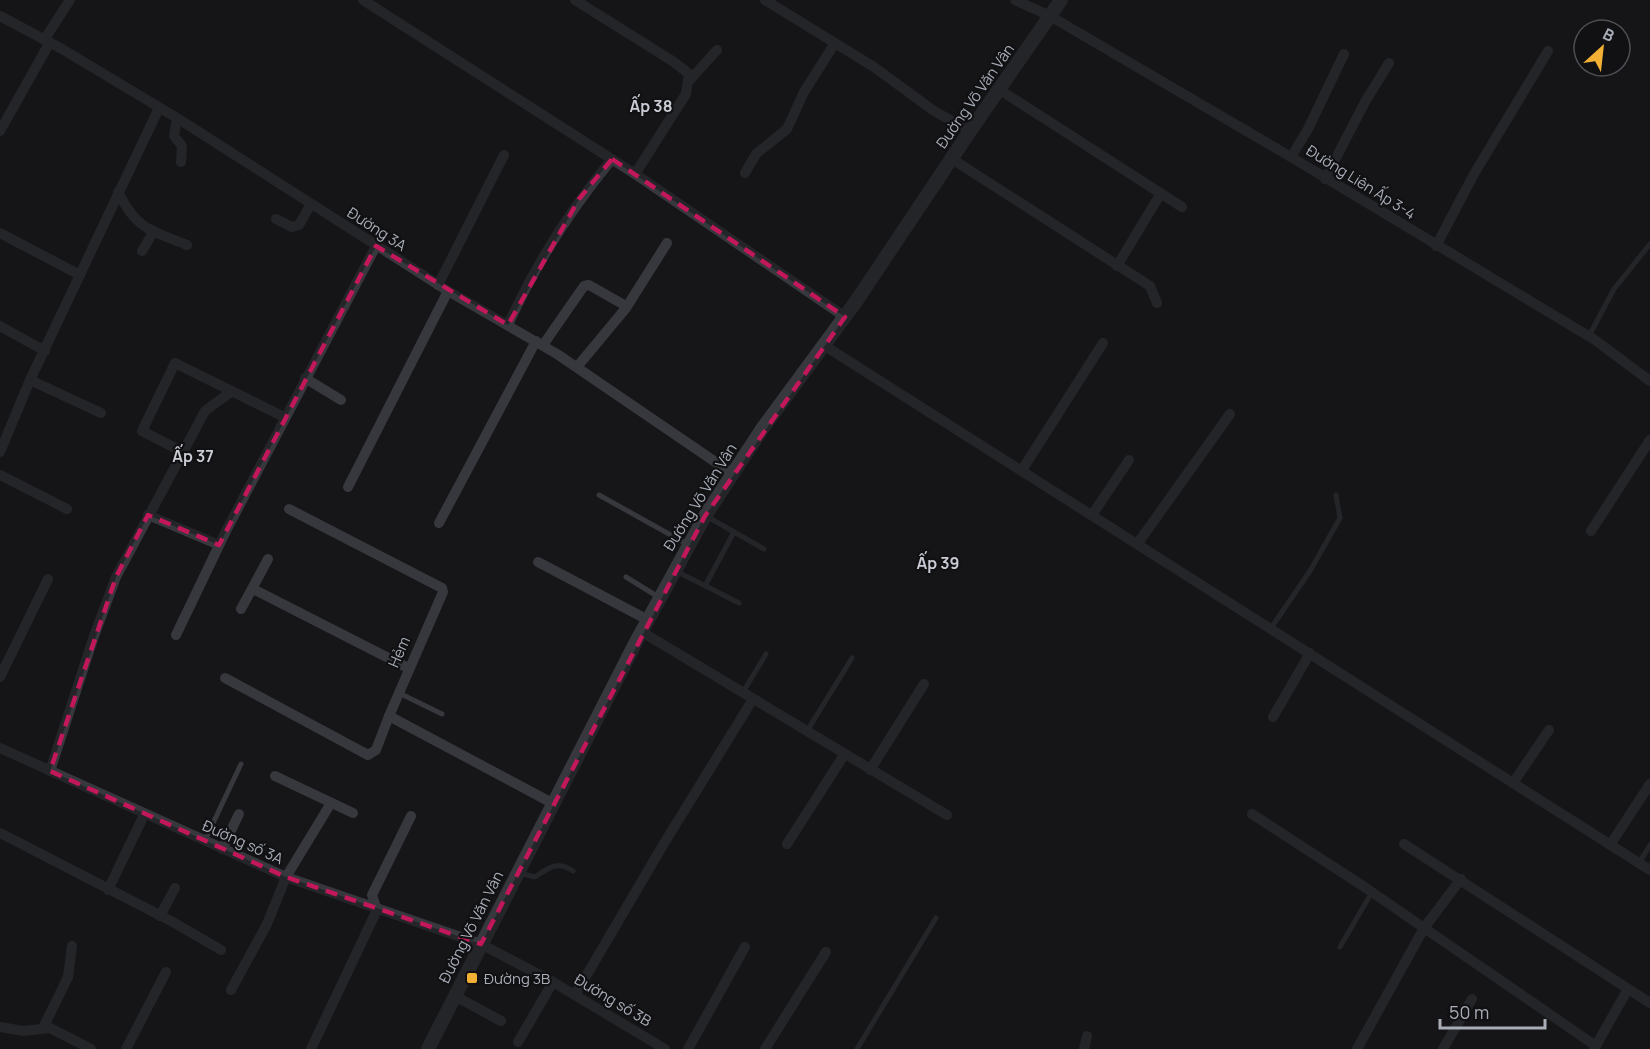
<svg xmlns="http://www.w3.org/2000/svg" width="1650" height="1049" viewBox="0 0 1650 1049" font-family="Manrope,sans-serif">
	<rect width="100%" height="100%" fill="#161618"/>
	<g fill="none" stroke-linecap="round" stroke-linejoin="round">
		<g stroke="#37383d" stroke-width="5">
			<polyline points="1589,336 1614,289 1650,244"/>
			<polyline points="599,495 687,544"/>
			<polyline points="706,516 764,549"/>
			<polyline points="676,571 739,603"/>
			<polyline points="626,577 660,598"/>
			<polyline points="705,586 734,532"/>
			<polyline points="1271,628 1310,571 1340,518 1336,495"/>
			<polyline points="743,692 766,654"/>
			<polyline points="399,693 442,714"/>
			<polyline points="807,731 852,658"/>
			<polyline points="205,840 241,764"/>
			<polyline points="1639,863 1650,845"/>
			<path d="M 519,873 L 535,877 C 548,868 558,860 573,871"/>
			<polyline points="1340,947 1372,892"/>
			<polyline points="857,1049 936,918"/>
		</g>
		<g stroke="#37383d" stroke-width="10">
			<polyline points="363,0 635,174 845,317"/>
			<polyline points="575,0 674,62 689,74 686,94 635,174"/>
			<polyline points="765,0 874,67 934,111 970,131"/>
			<polyline points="1015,0 1050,16 1291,157 1595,340 1650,381"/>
			<polyline points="0,16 62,49 177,118 448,291 557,354 733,474"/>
			<polyline points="44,40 70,0"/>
			<polyline points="689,81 717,50"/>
			<polyline points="1000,90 1182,207"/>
			<polyline points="177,118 174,136 182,146 181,162"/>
			<polyline points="0,131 50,42"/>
			<polyline points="1291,157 1308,129 1344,54"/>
			<polyline points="952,159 1150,286 1157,303"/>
			<polyline points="745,173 756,154 787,129 804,92 835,43"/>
			<polyline points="1325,179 1365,102 1389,63"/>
			<path d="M 118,192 C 137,230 150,230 187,245"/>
			<polyline points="276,219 292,227 299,225 311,204"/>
			<polyline points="0,233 80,275"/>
			<polyline points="1436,246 1474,174 1548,51"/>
			<polyline points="142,251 154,231"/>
			<polyline points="1117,266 1161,193"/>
			<polyline points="438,285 504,155"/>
			<path d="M 508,325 C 535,265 571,209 612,159"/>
			<polyline points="0,326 45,351"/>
			<polyline points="543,345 584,286 589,285 626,306"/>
			<polyline points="825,346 1650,870"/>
			<polyline points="577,367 626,308 667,243"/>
			<polyline points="305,378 341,400"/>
			<polyline points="30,380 101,413"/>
			<polyline points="0,452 30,380 159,108"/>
			<polyline points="183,452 142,431 175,363 284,417"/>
			<polyline points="1022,470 1103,343"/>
			<polyline points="0,475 67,509"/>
			<polyline points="348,487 448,291"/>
			<polyline points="289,509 442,588 443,592 389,716 554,804"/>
			<polyline points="148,515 219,545"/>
			<polyline points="1092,515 1129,460"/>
			<polyline points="439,523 536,341"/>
			<polyline points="1591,531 1650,440"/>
			<polyline points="1138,543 1230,414"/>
			<polyline points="538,562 648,620"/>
			<polyline points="253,589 408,668"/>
			<polyline points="241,609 268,559"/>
			<polyline points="642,632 947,815"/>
			<polyline points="176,635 226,531 376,246"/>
			<polyline points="0,677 48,579"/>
			<polyline points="225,678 368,755 376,750 389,716"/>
			<polyline points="1273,717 1310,653"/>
			<polyline points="0,748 286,877 481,944 553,982 665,1049"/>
			<polyline points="870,770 924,684"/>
			<polyline points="50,771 94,636 116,577 205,411 232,391"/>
			<polyline points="275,776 353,813"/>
			<polyline points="1513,783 1549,730"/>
			<polyline points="1252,814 1363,886 1596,1046"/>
			<polyline points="0,833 173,922 221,950"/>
			<polyline points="787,844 844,755"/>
			<polyline points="1404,844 1650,1003"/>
			<polyline points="1610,845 1650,784"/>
			<polyline points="222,849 239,814"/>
			<polyline points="108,890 144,815"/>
			<polyline points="160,916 175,888"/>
			<polyline points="231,990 267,924 286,877 331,803"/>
			<polyline points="575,995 663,845 753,699"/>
			<polyline points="455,996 501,1021"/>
			<polyline points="0,1027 23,1031 50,1028 91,1049"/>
			<polyline points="43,1028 68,977 72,946"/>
			<polyline points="518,1042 553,982"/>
			<polyline points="126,1049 166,972"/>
			<polyline points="311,1049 377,910 372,895 411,816"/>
			<polyline points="688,1049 745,947"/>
			<polyline points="765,1049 826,952"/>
			<polyline points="1084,1049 1087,1036"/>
			<polyline points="1357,1049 1424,928 1461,879"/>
			<polyline points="1443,1049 1472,999"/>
			<polyline points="1594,1049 1628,989"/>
		</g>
		<polyline stroke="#37383d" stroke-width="14" points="428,1049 637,640 705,516 762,429 857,300 970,131 1061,0"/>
	</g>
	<path d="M0 0H1650V1049H0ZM 612,159 L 845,317 L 705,516 L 481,944 L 286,877 L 50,771 L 116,577 L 148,515 L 219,545 L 376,246 L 508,325 L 579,199 Z" fill="#161618" fill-opacity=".55" fill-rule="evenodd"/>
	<path fill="none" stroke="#c2185b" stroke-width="4.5" stroke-dasharray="12 8" stroke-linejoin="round" d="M 612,159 L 845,317 L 705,516 L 481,944 L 286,877 L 50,771 L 116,577 L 148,515 L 219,545 L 376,246 L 508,325 L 579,199 Z"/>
	<rect fill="#f2b134" stroke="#111113" stroke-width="2" x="466" y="972" width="12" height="12" rx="3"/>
	<g text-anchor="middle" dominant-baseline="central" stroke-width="4.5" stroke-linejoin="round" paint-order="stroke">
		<g font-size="15" fill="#a8adb8" stroke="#111113">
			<text transform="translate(975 96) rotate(-55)">Đường Võ Văn Vân</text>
			<text transform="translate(1361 182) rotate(32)">Đường Liên Ấp 3-4</text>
			<text transform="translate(377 229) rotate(33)">Đường 3A</text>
			<text transform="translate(700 497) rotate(-58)">Đường Võ Văn Vân</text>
			<text transform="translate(399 652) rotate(-66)">Hẻm</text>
			<text transform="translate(243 842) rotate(24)">Đường số 3A</text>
			<text transform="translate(471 927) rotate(-63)">Đường Võ Văn Vân</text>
			<text transform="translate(613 1000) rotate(31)">Đường số 3B</text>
		</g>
		<g font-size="15" fill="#a8adb8" stroke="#111113" text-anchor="start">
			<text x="484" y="978">Đường 3B</text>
		</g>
		<g font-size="16" font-weight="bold" fill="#c9ccd4" stroke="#111113">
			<text x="651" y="106">Ấp 38</text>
			<text x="193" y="456">Ấp 37</text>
			<text x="938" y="563">Ấp 39</text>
		</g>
	</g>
	<g transform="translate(1602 48) rotate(27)"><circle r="28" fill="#111113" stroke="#4d4f55" stroke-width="1.5"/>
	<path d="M0-4.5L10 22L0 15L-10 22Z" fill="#f2b134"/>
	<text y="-9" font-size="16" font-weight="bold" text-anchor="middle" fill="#a8adb8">B</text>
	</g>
	<path d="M1440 1019v9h105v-9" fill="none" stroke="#a8adb8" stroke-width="3"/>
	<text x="1449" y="1019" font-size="18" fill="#a8adb8" stroke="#111113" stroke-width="4.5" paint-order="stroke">50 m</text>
</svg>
